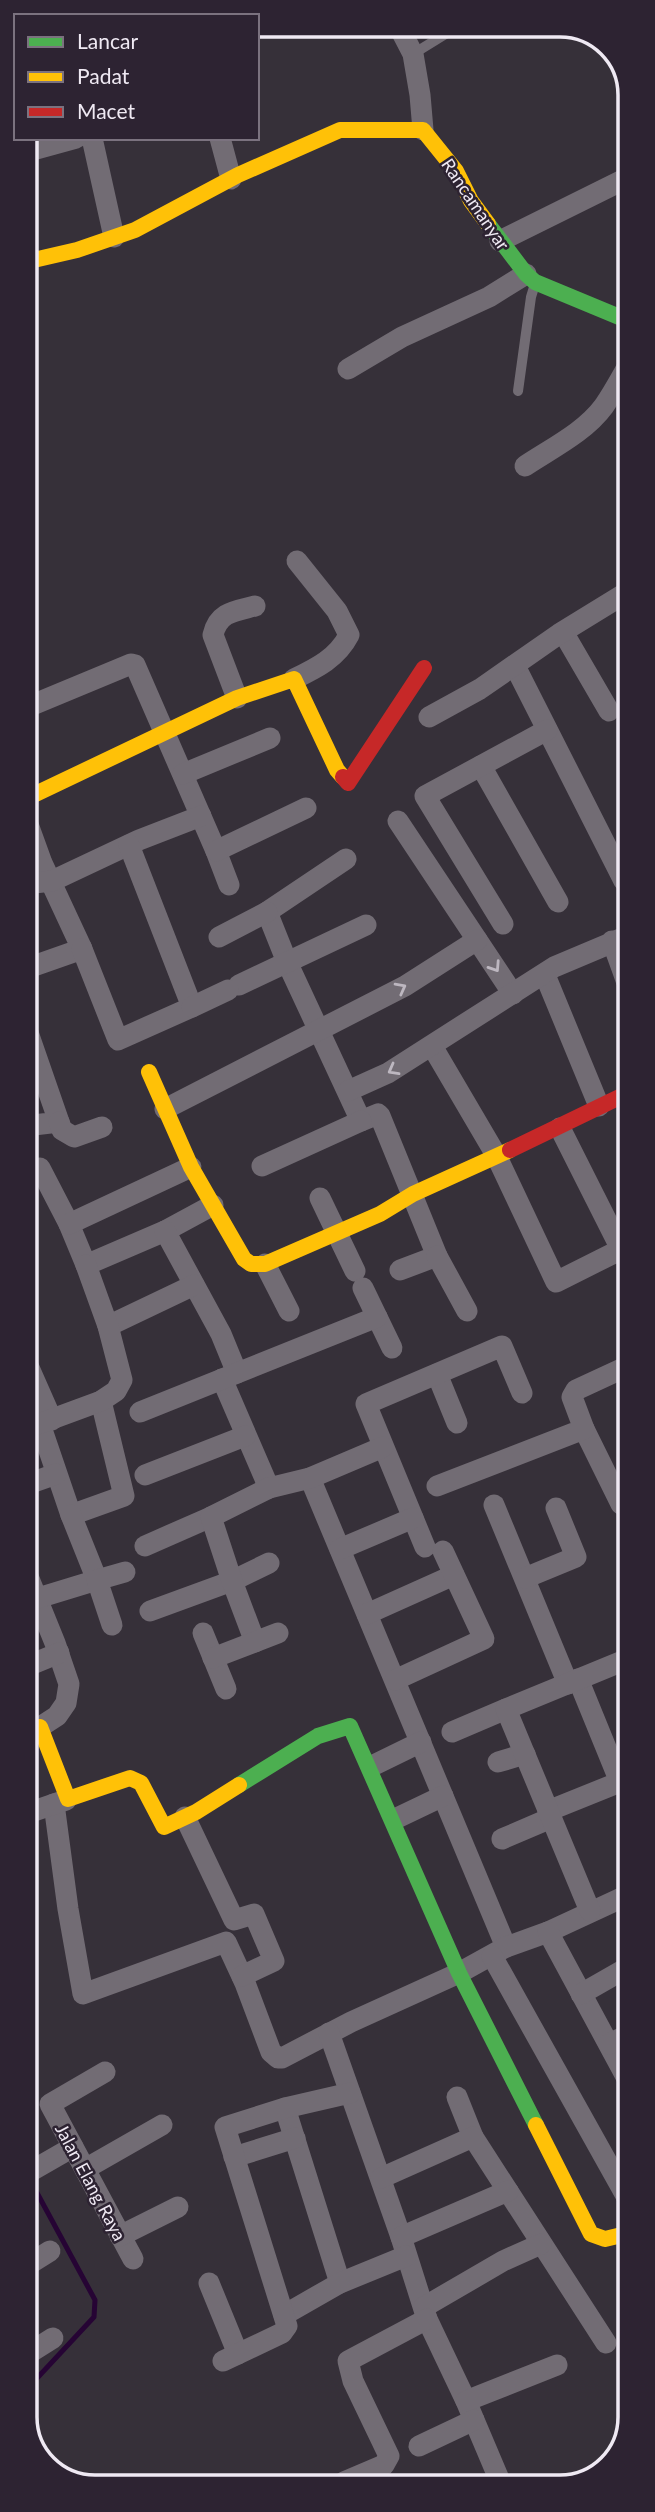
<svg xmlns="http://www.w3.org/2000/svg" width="655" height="2512" viewBox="0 0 655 2512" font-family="Lato,sans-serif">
	<rect width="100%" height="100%" fill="#363039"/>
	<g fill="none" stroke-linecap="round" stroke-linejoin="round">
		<polyline stroke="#260434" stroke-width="5" points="26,2390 94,2317 95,2300 29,2178"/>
		<g stroke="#726c74" stroke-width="10">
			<polyline points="413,54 460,25"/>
			<polyline points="518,391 531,297 535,284"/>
		</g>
		<g stroke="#726c74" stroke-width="21">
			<polyline points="398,25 413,54 420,95 423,130"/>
			<polyline points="92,138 114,237"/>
			<polyline points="220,138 231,179"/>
			<polyline points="25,152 76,138"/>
			<polyline points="500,241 629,177"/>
			<polyline points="348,369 402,337 489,297 526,274"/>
			<path d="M 525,466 C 552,448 585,432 604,406 C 613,393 621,378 629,364"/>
			<polyline points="563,632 609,711"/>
			<polyline points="515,666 624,881"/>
			<path d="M 294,679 C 317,668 337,658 349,635 L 337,611 L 297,561"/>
			<path d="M 237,698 L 213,635 C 218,612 235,611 255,606"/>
			<polyline points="25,708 131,664 135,665 216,851 229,885"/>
			<polyline points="429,717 480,689 559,634 629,591"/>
			<polyline points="481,766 558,902"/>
			<polyline points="183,774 270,738"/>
			<polyline points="25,816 42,863 82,949 25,969"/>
			<polyline points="398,821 513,994"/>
			<polyline points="216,851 306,808"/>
			<polyline points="346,859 267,912 287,962 361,1121 378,1114 380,1116 437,1256 400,1270"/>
			<polyline points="25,884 52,881 139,840 201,816"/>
			<polyline points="503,924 425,796 547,730"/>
			<polyline points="219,937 267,912"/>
			<polyline points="612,941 630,991"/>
			<polyline points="82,949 118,1040 192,1007 129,845"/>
			<polyline points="545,975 599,1106"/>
			<polyline points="239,985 366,925"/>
			<polyline points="192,1007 228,990"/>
			<polyline points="25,1024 59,1122 25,1126"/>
			<polyline points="432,1046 496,1155 556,1282 622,1249"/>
			<polyline points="348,1091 388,1073 554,967 630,935"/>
			<polyline points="165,1109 405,986 477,940"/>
			<polyline points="59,1122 62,1130 74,1137 102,1127"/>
			<polyline points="560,1128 630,1267"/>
			<polyline points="262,1166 361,1121"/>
			<polyline points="40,1168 69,1224 86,1265 165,1231 213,1205"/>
			<polyline points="320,1198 355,1271"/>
			<polyline points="69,1224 191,1167"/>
			<polyline points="165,1231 221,1334 237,1373"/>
			<polyline points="437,1256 467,1311"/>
			<polyline points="265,1264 289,1311"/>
			<polyline points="377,1317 392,1348"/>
			<polyline points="108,1326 194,1285"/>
			<polyline points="26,1361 52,1420"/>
			<polyline points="437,1374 457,1423"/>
			<polyline points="222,1379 269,1488"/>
			<polyline points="140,1412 377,1317 363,1288"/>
			<polyline points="40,1424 71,1515 124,1496 101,1401"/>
			<polyline points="25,1429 101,1401 116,1391 122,1380 108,1326 86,1265"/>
			<polyline points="584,1429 621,1504 630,1510"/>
			<polyline points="145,1475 245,1436"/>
			<polyline points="310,1478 506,1947"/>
			<polyline points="25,1485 56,1474"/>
			<polyline points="437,1486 584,1429 572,1397 576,1390 630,1365"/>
			<polyline points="494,1505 568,1684"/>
			<polyline points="145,1546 211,1517"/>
			<polyline points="425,1547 366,1404 502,1346 522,1393"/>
			<polyline points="340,1549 413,1518"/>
			<polyline points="25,1569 55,1643 69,1684 66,1703 57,1716 40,1727 25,1733"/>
			<polyline points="525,1578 576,1557 556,1508"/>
			<polyline points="38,1598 97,1580 71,1515"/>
			<polyline points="150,1611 232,1581 269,1563"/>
			<polyline points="367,1614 454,1575"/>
			<polyline points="112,1625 97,1580 125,1572"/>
			<polyline points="203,1633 226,1689"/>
			<polyline points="255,1642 232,1581 211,1517 269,1488 310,1478 383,1447"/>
			<polyline points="213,1658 278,1633"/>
			<polyline points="25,1667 59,1653"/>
			<polyline points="395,1680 484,1639 443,1551"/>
			<polyline points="452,1732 506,1709"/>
			<polyline points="498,1762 525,1754"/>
			<polyline points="376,1764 421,1742"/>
			<polyline points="54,1804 68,1909 83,1994 226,1942 245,1983 271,2052 278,2058 282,2058 351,2022 459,1973 506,1947 548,1932 630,1894"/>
			<polyline points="548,1811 620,1782 578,1679"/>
			<polyline points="25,1814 66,1800"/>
			<polyline points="185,1817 234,1920 254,1914 274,1961 242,1976"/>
			<polyline points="397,1818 443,1796"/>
			<polyline points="502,1839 551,1818"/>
			<polyline points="590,1911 506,1709 630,1658"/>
			<polyline points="548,1932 630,2084"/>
			<polyline points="492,1956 630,2203"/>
			<polyline points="581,1994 630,1966"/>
			<polyline points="329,2033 401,2237 427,2319 466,2401 502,2486"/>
			<polyline points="609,2044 630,2034"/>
			<polyline points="105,2072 50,2104 133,2259"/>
			<polyline points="457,2097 473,2137"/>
			<polyline points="285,2108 340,2283"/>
			<polyline points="234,2157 295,2138"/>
			<polyline points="85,2169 162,2125"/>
			<polyline points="26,2174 73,2147"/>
			<polyline points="381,2178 473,2137 606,2343"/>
			<polyline points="120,2236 178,2207"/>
			<polyline points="401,2237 508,2191"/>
			<polyline points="26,2266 50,2251"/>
			<polyline points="209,2283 238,2354"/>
			<polyline points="424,2307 503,2261 541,2244"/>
			<polyline points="284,2315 340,2283 406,2256"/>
			<polyline points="26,2355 53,2338"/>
			<polyline points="223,2361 282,2333 287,2326 225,2127 285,2108 350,2093"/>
			<polyline points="466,2401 557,2365"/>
			<polyline points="419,2446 474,2420"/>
			<polyline points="344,2482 384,2465 389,2456 353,2381 348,2361 427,2319"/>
		</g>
		<g stroke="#4caf50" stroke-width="16">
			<polyline points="488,224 526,274 535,282 629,321"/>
			<polyline points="239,1785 318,1736 350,1726 459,1973 536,2125"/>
		</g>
		<g stroke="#ffc107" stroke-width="16">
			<polyline points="25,262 77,250 135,230 238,175 340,130 423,130 456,171 471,201 488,224"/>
			<polyline points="25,799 237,698 294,679 337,770 343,777"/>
			<polyline points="149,1072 191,1167 244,1259 251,1264 265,1264 380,1214 413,1194 510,1150"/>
			<polyline points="40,1727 68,1799 130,1778 141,1783 164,1827 196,1812 239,1785"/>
			<polyline points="536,2125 591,2234 605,2239 630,2233"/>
		</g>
		<g stroke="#c62828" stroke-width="16">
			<polyline points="343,777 348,783 424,668"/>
			<polyline points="510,1150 630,1092"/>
		</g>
	</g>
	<defs><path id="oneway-chevron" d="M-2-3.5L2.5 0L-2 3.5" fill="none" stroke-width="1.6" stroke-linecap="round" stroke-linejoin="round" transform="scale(1.75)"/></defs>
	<g stroke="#bdb7c0">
		<use href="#oneway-chevron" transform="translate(495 967) rotate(57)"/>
		<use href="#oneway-chevron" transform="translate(401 988) rotate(-28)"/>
		<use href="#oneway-chevron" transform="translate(393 1070) rotate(151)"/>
	</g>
	<g text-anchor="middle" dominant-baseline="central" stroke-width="5" stroke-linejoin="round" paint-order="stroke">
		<g font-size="18" fill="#efe9f3" stroke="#2d2332">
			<text transform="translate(476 204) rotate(56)">Rancamanyar</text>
			<text transform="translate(91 2182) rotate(62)">Jalan Elang Raya</text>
		</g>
	</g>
	<path d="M0 0H655V2512H0ZM95 37H560A58 58 0 0 1 618 95V2417A58 58 0 0 1 560 2475H95A58 58 0 0 1 37 2417V95A58 58 0 0 1 95 37Z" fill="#2d2332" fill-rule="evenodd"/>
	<path fill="none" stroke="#efe9f3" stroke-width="3.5" d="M95 37H560A58 58 0 0 1 618 95V2417A58 58 0 0 1 560 2475H95A58 58 0 0 1 37 2417V95A58 58 0 0 1 95 37Z"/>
	<rect x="14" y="14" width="245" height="126" fill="#2d2332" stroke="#7b727f" stroke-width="2"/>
	<rect x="28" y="37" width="35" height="10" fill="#4caf50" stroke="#7b727f" stroke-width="2"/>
	<text x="77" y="49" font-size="21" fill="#efe9f3">Lancar</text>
	<rect x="28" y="72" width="35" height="10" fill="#ffc107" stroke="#7b727f" stroke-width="2"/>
	<text x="77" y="84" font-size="21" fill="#efe9f3">Padat</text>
	<rect x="28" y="107" width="35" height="10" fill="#c62828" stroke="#7b727f" stroke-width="2"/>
	<text x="77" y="119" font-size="21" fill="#efe9f3">Macet</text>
</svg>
